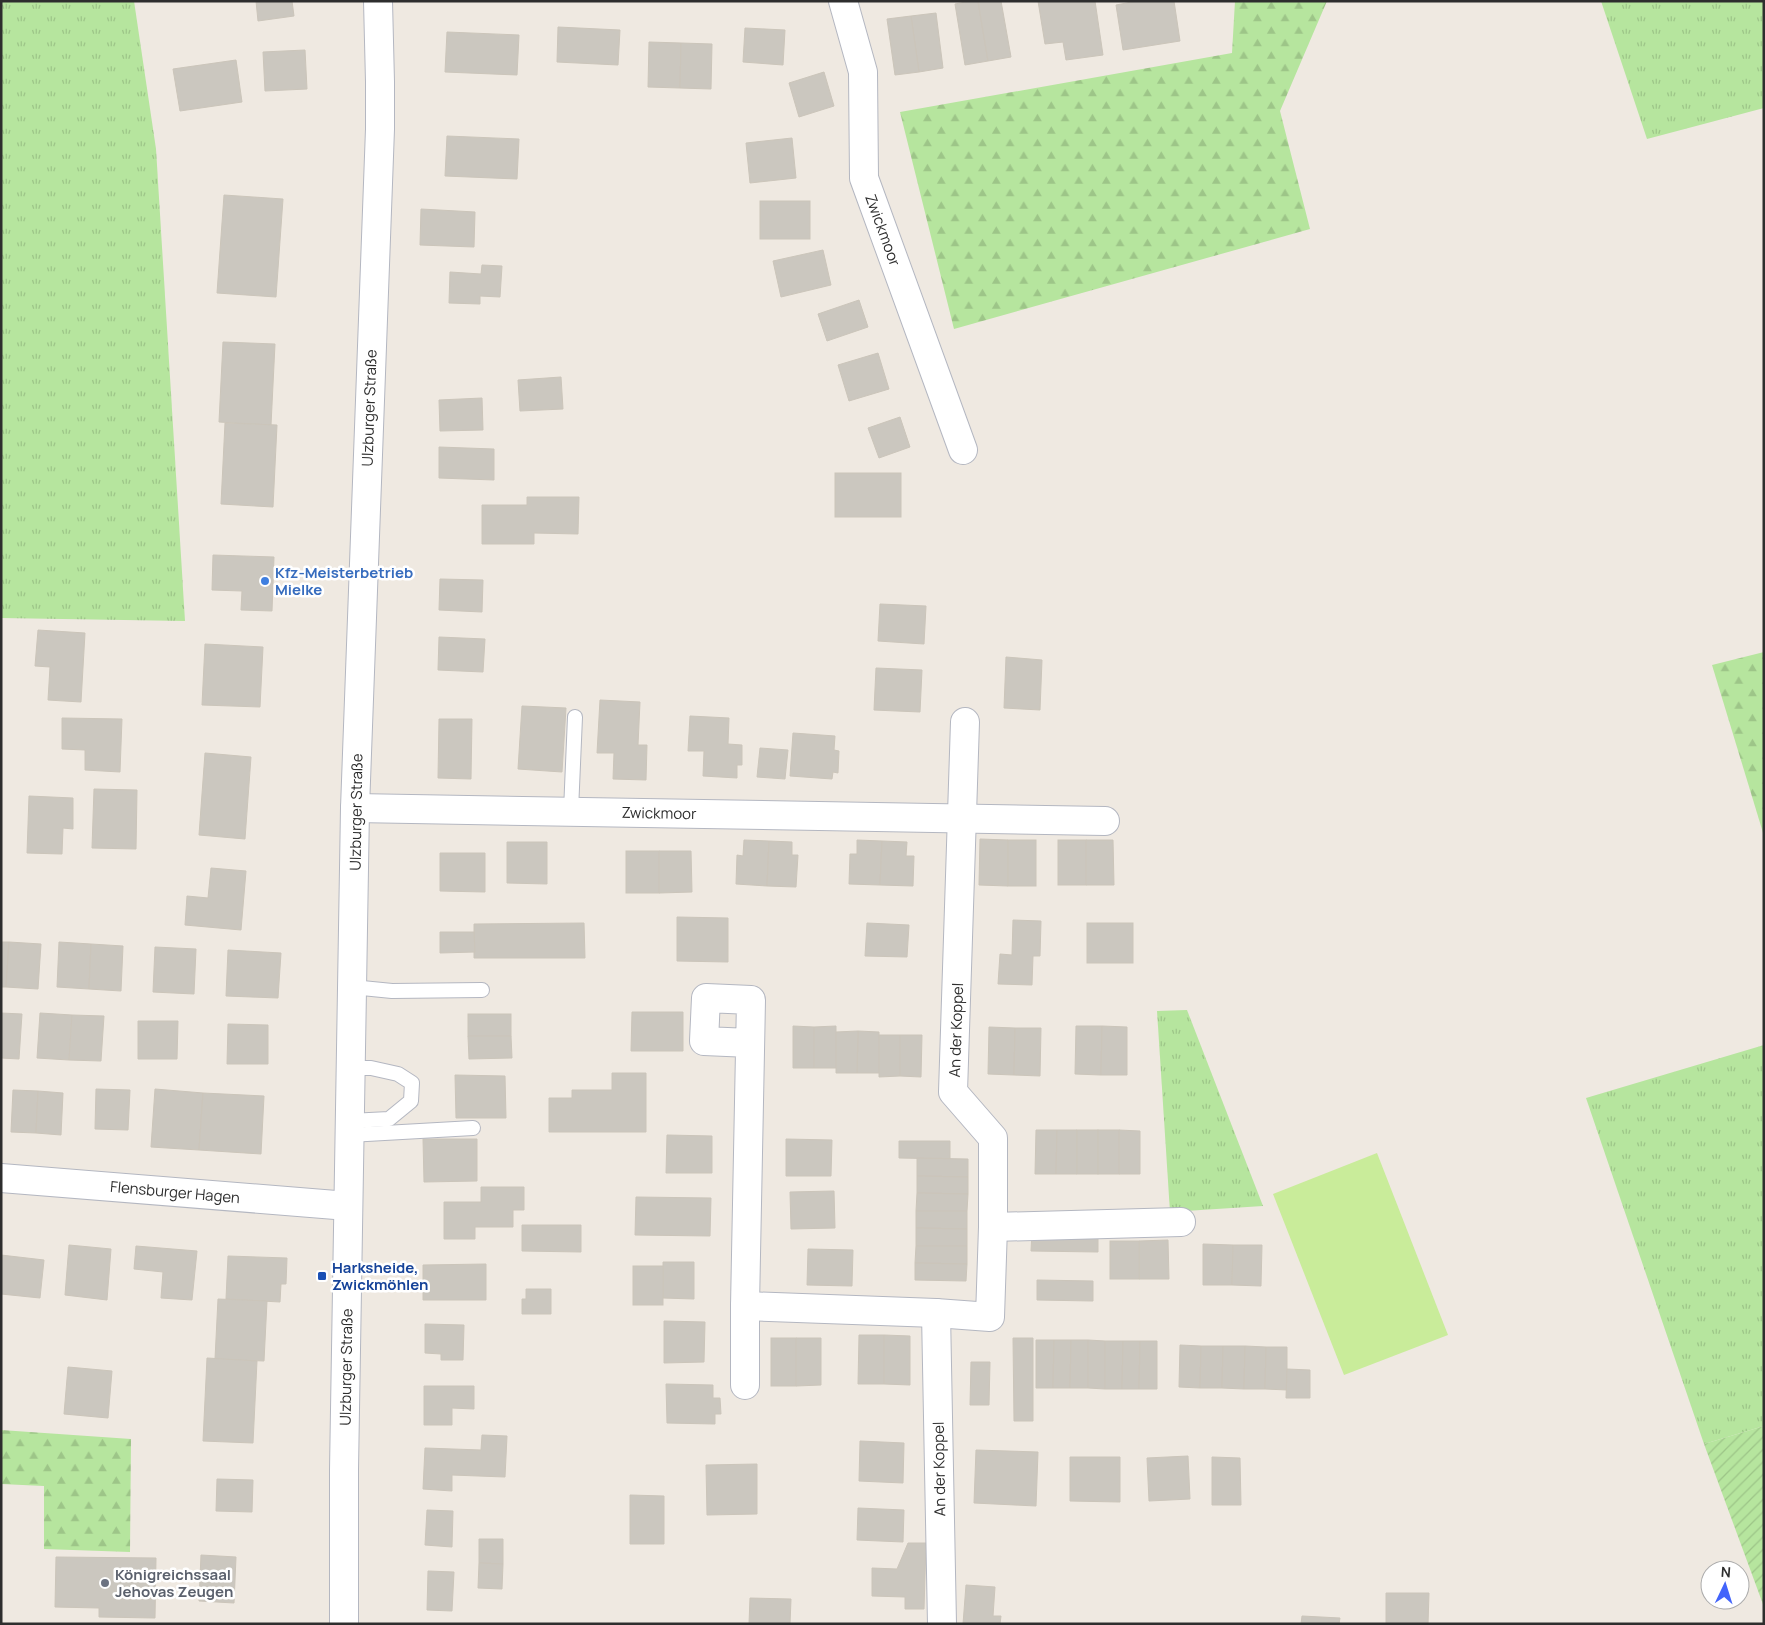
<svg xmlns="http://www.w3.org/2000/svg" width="1765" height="1625" viewBox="0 0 1765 1625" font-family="Manrope,sans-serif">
	<defs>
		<pattern id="grass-tufts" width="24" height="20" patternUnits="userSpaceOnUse" patternTransform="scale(1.25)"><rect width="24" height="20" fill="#b6e59e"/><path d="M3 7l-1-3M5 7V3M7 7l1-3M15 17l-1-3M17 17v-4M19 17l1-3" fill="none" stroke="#9dc588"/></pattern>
		<pattern id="forest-firs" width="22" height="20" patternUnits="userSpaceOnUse" patternTransform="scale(1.25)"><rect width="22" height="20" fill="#b6e59e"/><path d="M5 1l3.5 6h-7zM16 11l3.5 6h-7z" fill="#9dc588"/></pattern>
		<pattern id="garden-furrows" width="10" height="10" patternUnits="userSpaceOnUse" patternTransform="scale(1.25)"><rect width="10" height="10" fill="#b6e59e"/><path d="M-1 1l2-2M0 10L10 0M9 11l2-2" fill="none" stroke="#9dc588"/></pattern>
	</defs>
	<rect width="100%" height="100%" fill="#efe9e1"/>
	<g fill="url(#grass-tufts)">
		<polygon points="1,1 134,1 156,149 185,621 1,618"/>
		<polygon points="1601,1 1764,1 1764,108 1647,139"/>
		<polygon points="1187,1010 1263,1206 1170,1212 1157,1011"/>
		<polygon points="1764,1045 1764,1426 1704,1444 1586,1098"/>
	</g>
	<g fill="url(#forest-firs)">
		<polygon points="1235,1 1327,1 1280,111 1310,229 954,329 900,112 1232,53"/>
		<polygon points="1764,652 1764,836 1712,665"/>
		<polygon points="1,1430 131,1439 130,1552 44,1549 44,1486 1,1484"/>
	</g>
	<polygon fill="url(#garden-furrows)" points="1764,1426 1764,1607 1704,1444"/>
	<polygon fill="#c9ec9a" points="1377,1153 1448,1335 1344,1375 1273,1194"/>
	<g fill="#cbc7bf" stroke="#cbc5ba">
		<polygon points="256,1 292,1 294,16 258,21"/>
		<polygon points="971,1 978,1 988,61 965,65 955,4"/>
		<polygon points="978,1 1001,1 1011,57 988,61"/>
		<polygon points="1038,1 1095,1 1103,55 1066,60 1063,42 1045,44"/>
		<polygon points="1137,1 1174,1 1180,41 1123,50 1116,5"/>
		<polygon points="936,13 943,68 919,72 911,16"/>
		<polygon points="911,16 919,72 895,75 887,19"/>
		<polygon points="558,27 620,30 618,65 557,62"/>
		<polygon points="745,28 785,30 783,65 743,62"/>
		<polygon points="447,32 519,35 517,75 445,72"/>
		<polygon points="649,42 681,43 680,88 648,87"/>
		<polygon points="681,43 712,44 711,89 680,88"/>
		<polygon points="305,50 307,89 265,91 263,52"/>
		<polygon points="236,60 242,102 180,111 173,69"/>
		<polygon points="824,72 834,106 799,117 789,83"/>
		<polygon points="447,136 519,139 517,179 445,176"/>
		<polygon points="792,138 796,178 750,183 746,143"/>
		<polygon points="224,195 283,199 276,297 217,293"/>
		<rect x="760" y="201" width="50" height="38"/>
		<polygon points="421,209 475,212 474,247 420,245"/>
		<polygon points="823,250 831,285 781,297 773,261"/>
		<polygon points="482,265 502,266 500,297 480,296 480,304 449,303 450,272 481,274"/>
		<polygon points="859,300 868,327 827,341 818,314"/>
		<polygon points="223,342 275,344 271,425 219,422"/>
		<polygon points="878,353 889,389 849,401 838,365"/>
		<polygon points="561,377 563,409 520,411 518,380"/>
		<polygon points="482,398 483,430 440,431 439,400"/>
		<polygon points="900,417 910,447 879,458 868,428"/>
		<polygon points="225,423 277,425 273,507 221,504"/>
		<polygon points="439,447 494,449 494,480 439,478"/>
		<rect x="835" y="473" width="66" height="44"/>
		<polygon points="527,497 579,497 578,534 534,533 534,544 482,544 482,505 527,505"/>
		<polygon points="213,555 274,557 272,611 241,610 242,591 212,590"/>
		<polygon points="440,579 483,580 482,612 439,610"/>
		<polygon points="880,604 926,606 924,644 878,641"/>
		<polygon points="38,630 85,633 81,702 48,700 50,667 35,666"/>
		<polygon points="439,637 485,639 483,672 438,670"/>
		<polygon points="205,644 263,647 260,707 202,705"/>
		<polygon points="1006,657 1042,660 1040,710 1004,708"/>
		<polygon points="876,668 922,670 920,712 874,710"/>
		<polygon points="600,700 640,702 638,745 647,745 646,780 613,779 614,753 597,753"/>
		<polygon points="522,706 566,708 562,772 518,769"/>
		<polygon points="690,716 729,718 728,744 742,745 742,765 737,765 737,778 703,776 704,751 688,751"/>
		<polygon points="62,718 122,719 120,772 85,770 85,750 62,749"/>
		<polygon points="439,719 472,719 471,779 438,778"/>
		<polygon points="793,733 835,736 834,750 839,751 838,773 833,772 832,779 790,776"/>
		<polygon points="760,748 788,750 785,779 757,777"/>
		<polygon points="205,753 251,757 245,839 199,835"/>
		<polygon points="94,789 137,790 136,849 92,848"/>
		<polygon points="29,796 73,798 73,829 63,828 62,854 27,853"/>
		<polygon points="980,839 1008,840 1008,886 979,885"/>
		<polygon points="744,840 769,841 767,886 736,884 737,855 743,856"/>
		<polygon points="857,840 882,841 880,885 849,884 850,854 857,854"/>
		<rect x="1008" y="840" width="28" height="46"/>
		<rect x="1058" y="840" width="28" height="45"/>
		<polygon points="1086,840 1113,840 1114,885 1086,885"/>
		<polygon points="769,841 792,842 792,855 798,855 796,887 767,886"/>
		<polygon points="882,841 907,842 906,856 914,856 913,886 880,885"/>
		<polygon points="507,842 547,842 547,884 507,883"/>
		<rect x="626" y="851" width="33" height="42"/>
		<polygon points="659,851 691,851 692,892 659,893"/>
		<polygon points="440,853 485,853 485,892 440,891"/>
		<polygon points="211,868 246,871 241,930 185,925 187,896 208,898"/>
		<polygon points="677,917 728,918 728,962 677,961"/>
		<polygon points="1013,920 1041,921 1040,956 1033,956 1032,985 998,984 1000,954 1012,955"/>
		<polygon points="584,923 585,958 474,958 474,924"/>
		<polygon points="867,923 909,925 907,957 865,956"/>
		<rect x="1087" y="923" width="46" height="40"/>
		<polygon points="440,932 474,932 475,952 440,953"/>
		<polygon points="1,942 9,942 6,987 1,987"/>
		<polygon points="9,942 41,944 38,989 6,987"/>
		<polygon points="59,942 91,944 89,989 57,987"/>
		<polygon points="91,944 123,946 121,991 89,989"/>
		<polygon points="155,947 196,949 194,994 153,992"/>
		<polygon points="228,950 281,953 278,998 226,996"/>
		<polygon points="632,1012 683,1012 683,1051 631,1051"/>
		<polygon points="1,1013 22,1014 19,1059 1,1058"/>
		<polygon points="40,1013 72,1015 69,1060 37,1058"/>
		<rect x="468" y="1014" width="43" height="22"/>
		<polygon points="72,1015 104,1016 101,1061 69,1060"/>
		<polygon points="138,1021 178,1021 177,1059 138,1059"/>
		<polygon points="228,1024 268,1025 268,1064 227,1064"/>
		<polygon points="793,1026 814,1027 814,1068 793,1068"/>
		<polygon points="836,1026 836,1068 814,1068 814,1027"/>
		<polygon points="1076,1026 1102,1026 1101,1075 1075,1074"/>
		<polygon points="1102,1026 1127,1027 1127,1075 1101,1075"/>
		<polygon points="989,1027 1015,1028 1014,1075 988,1074"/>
		<polygon points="1015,1028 1041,1028 1040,1076 1014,1075"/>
		<polygon points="858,1031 879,1032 879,1073 857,1073"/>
		<polygon points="858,1031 857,1073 836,1073 836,1032"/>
		<polygon points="879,1035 900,1035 900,1076 879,1077"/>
		<polygon points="900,1035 922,1035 921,1077 900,1076"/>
		<polygon points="468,1036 511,1036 512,1058 469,1059"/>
		<polygon points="612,1073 646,1073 646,1132 549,1132 549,1098 572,1098 572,1090 612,1090"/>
		<polygon points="455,1075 505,1076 506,1118 456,1118"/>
		<polygon points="96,1089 130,1090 128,1130 95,1129"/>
		<polygon points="155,1089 203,1093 199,1150 151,1147"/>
		<polygon points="13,1090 38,1091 36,1133 11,1132"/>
		<polygon points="38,1091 63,1093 61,1135 36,1133"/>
		<polygon points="203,1093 264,1096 261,1154 199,1150"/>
		<polygon points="1036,1130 1057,1130 1056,1174 1035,1174"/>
		<polygon points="1057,1130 1077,1130 1077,1174 1056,1174"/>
		<rect x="1077" y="1130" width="21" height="44"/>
		<rect x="1098" y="1130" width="21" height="44"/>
		<polygon points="1119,1130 1140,1131 1140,1174 1119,1174"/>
		<polygon points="667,1135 712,1136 712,1173 666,1173"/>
		<polygon points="423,1139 477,1139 477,1181 424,1182"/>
		<polygon points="786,1139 832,1140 831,1176 786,1176"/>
		<polygon points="899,1141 950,1141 950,1159 899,1158"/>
		<polygon points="917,1158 968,1159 968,1177 917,1176"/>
		<polygon points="917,1176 968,1177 968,1194 917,1193"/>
		<polygon points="481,1187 524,1187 524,1210 513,1210 513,1227 475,1227 475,1239 444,1239 444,1202 481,1202"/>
		<polygon points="834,1191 835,1228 791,1229 790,1192"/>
		<polygon points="917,1193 968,1194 967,1211 916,1211"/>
		<polygon points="636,1197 711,1198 710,1236 635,1235"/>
		<polygon points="916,1211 967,1211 967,1229 916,1228"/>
		<polygon points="522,1225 581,1225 581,1252 522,1251"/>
		<polygon points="916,1228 967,1229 967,1246 916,1246"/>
		<polygon points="1032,1231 1098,1233 1098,1252 1031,1251"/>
		<polygon points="1168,1240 1169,1279 1139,1279 1139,1241"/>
		<rect x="1110" y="1241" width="29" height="38"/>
		<polygon points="1203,1244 1233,1245 1232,1285 1203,1285"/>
		<polygon points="69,1245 111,1249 107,1300 65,1295"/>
		<polygon points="1233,1245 1262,1245 1261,1286 1232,1285"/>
		<polygon points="136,1246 197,1251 192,1300 161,1298 163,1272 134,1269"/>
		<polygon points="916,1246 967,1246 967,1264 915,1263"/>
		<polygon points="808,1249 853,1250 852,1286 807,1285"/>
		<polygon points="1,1255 44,1260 40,1298 1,1294"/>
		<polygon points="228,1256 287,1258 286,1284 281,1284 280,1302 226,1299"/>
		<polygon points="663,1262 694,1262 694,1299 663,1298"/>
		<polygon points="915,1263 967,1264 966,1281 915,1280"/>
		<polygon points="486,1264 486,1300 423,1300 423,1265"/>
		<rect x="633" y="1266" width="30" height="39"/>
		<polygon points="1037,1280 1093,1281 1093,1301 1037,1300"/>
		<polygon points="526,1289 551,1289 551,1314 522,1314 522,1299 526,1299"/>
		<polygon points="218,1299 267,1301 264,1361 215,1359"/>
		<polygon points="664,1321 705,1322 704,1362 664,1363"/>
		<polygon points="425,1324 464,1325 463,1360 441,1360 441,1354 425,1353"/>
		<polygon points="859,1335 884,1335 884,1384 858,1384"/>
		<polygon points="884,1335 910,1336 910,1385 884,1384"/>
		<rect x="771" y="1338" width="25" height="48"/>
		<polygon points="796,1338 821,1338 821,1385 796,1386"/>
		<polygon points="1013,1338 1033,1338 1033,1421 1014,1421"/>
		<polygon points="1036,1340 1054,1340 1053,1388 1036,1388"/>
		<polygon points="1054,1340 1071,1340 1070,1388 1053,1388"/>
		<polygon points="1071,1340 1088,1340 1088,1388 1070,1388"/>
		<polygon points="1088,1340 1105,1341 1105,1389 1088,1388"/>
		<polygon points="1105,1341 1123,1341 1122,1389 1105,1389"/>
		<polygon points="1123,1341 1140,1341 1139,1389 1122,1389"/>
		<polygon points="1140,1341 1157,1341 1157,1389 1139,1389"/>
		<polygon points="1180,1345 1201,1346 1200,1388 1179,1387"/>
		<polygon points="1201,1346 1223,1346 1222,1388 1200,1388"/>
		<polygon points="1223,1346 1245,1346 1244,1389 1222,1388"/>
		<polygon points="1245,1346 1266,1347 1265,1389 1244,1389"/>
		<polygon points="1266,1347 1287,1347 1287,1390 1265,1389"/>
		<polygon points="207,1358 257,1361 253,1443 203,1441"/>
		<polygon points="971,1362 990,1362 989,1405 970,1405"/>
		<polygon points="68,1367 112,1371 108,1418 64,1414"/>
		<polygon points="1287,1369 1310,1370 1310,1398 1286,1398"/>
		<polygon points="666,1384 713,1385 713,1398 720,1398 721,1414 715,1414 715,1424 667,1423"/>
		<polygon points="424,1386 474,1386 474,1409 452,1408 452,1425 424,1425"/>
		<polygon points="482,1435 507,1436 505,1477 452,1475 452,1491 423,1489 425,1448 481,1450"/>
		<polygon points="860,1441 904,1443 903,1483 859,1481"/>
		<polygon points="976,1450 1038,1452 1036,1506 974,1503"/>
		<polygon points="1188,1456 1190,1499 1149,1501 1147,1458"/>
		<polygon points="1070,1457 1120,1457 1120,1502 1070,1501"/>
		<polygon points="1212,1457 1240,1458 1241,1505 1212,1505"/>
		<polygon points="757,1464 757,1514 707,1515 706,1465"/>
		<polygon points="217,1479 253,1480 252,1512 216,1511"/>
		<polygon points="630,1495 664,1496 664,1544 630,1544"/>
		<polygon points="858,1508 904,1510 903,1542 857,1540"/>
		<polygon points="427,1510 453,1511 452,1547 425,1545"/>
		<polygon points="479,1539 503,1539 503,1564 479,1563"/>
		<polygon points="908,1543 926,1543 924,1609 905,1609 905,1597 872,1596 872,1568 897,1569"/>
		<polygon points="201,1555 236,1557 234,1603 199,1601"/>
		<polygon points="56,1557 156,1558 155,1618 99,1617 99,1608 55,1607"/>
		<polygon points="479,1563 503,1564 502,1589 478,1588"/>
		<polygon points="428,1571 454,1572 452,1611 427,1610"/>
		<polygon points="966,1585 995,1587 993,1616 1001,1616 1000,1624 963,1624"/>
		<polygon points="1386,1593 1429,1593 1428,1624 1386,1624"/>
		<polygon points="750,1598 791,1599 790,1624 749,1624"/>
		<polygon points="1302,1616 1340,1618 1339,1624 1301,1624"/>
	</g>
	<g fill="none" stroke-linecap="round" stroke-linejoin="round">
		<defs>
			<g id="service">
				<polyline points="571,811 575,717"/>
				<polyline points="352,987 392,991 482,990"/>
				<polyline points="350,1121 389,1119 411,1101 412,1083 398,1074 371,1068 351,1068"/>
				<polyline points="349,1135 473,1128"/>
			</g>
			<g id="minor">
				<polyline points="843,1 863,72 864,178 963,450"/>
				<polyline points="355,808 1105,821"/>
				<polyline points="1,1178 348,1206"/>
				<polyline points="993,1227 1181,1222"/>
				<polyline points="745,1306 936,1313 990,1317 993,1227 993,1138 953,1092 965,722"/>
				<polyline points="936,1313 942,1624"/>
				<polyline points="745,1385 745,1306 751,1000 706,998 704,1041 750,1043"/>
			</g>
			<polyline id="secondary" points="344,1624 344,1470 355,808 380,129 380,82 378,1"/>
		</defs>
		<use href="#service" stroke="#b4b7c1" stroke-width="16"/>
		<use href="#minor" stroke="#b4b7c1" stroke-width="30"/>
		<use href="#secondary" stroke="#b4b7c1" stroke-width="30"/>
		<use href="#service" stroke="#fff" stroke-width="14"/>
		<use href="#minor" stroke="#fff" stroke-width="28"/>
		<use href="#secondary" stroke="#fff" stroke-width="28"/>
	</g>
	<circle fill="#3f7fe0" stroke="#fff" stroke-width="2" cx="265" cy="581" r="5"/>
	<rect fill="#1a4fb4" stroke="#fff" stroke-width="2" x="317" y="1271" width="10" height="10" rx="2.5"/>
	<circle fill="#6b7280" stroke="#fff" stroke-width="2" cx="105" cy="1583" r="5"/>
	<g text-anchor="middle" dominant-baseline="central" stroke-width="5" stroke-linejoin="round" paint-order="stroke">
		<g font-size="15" fill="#2e2e2e" stroke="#fff">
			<text transform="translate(883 230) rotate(70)">Zwickmoor</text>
			<text transform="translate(369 408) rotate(-88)">Ulzburger Straße</text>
			<text transform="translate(356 812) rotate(-89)">Ulzburger Straße</text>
			<text transform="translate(659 813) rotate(1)">Zwickmoor</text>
			<text transform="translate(956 1030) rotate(-88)">An der Koppel</text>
			<text transform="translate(175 1192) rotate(5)">Flensburger Hagen</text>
			<text transform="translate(346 1367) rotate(-89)">Ulzburger Straße</text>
			<text transform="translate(939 1469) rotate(-91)">An der Koppel</text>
		</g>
		<g font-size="15" font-weight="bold" fill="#366cbe" stroke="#fff" text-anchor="start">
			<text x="275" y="572">Kfz-Meisterbetrieb<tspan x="275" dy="17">Mielke</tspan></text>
		</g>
		<g font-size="15" font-weight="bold" fill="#164399" stroke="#fff" text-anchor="start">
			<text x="332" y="1267">Harksheide,<tspan x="332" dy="17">Zwickmöhlen</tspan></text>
		</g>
		<g font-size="15" font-weight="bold" fill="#5b616d" stroke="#fff" text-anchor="start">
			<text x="115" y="1574">Königreichssaal<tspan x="115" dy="17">Jehovas Zeugen</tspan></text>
		</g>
	</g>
	<rect width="1765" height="1625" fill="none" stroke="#2e2e2e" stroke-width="5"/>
	<g transform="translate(1725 1585) rotate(4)"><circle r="24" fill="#ffffff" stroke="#ababab"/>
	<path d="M0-4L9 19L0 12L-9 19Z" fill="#4264fb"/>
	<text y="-8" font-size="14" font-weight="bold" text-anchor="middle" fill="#2e2e2e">N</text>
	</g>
</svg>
